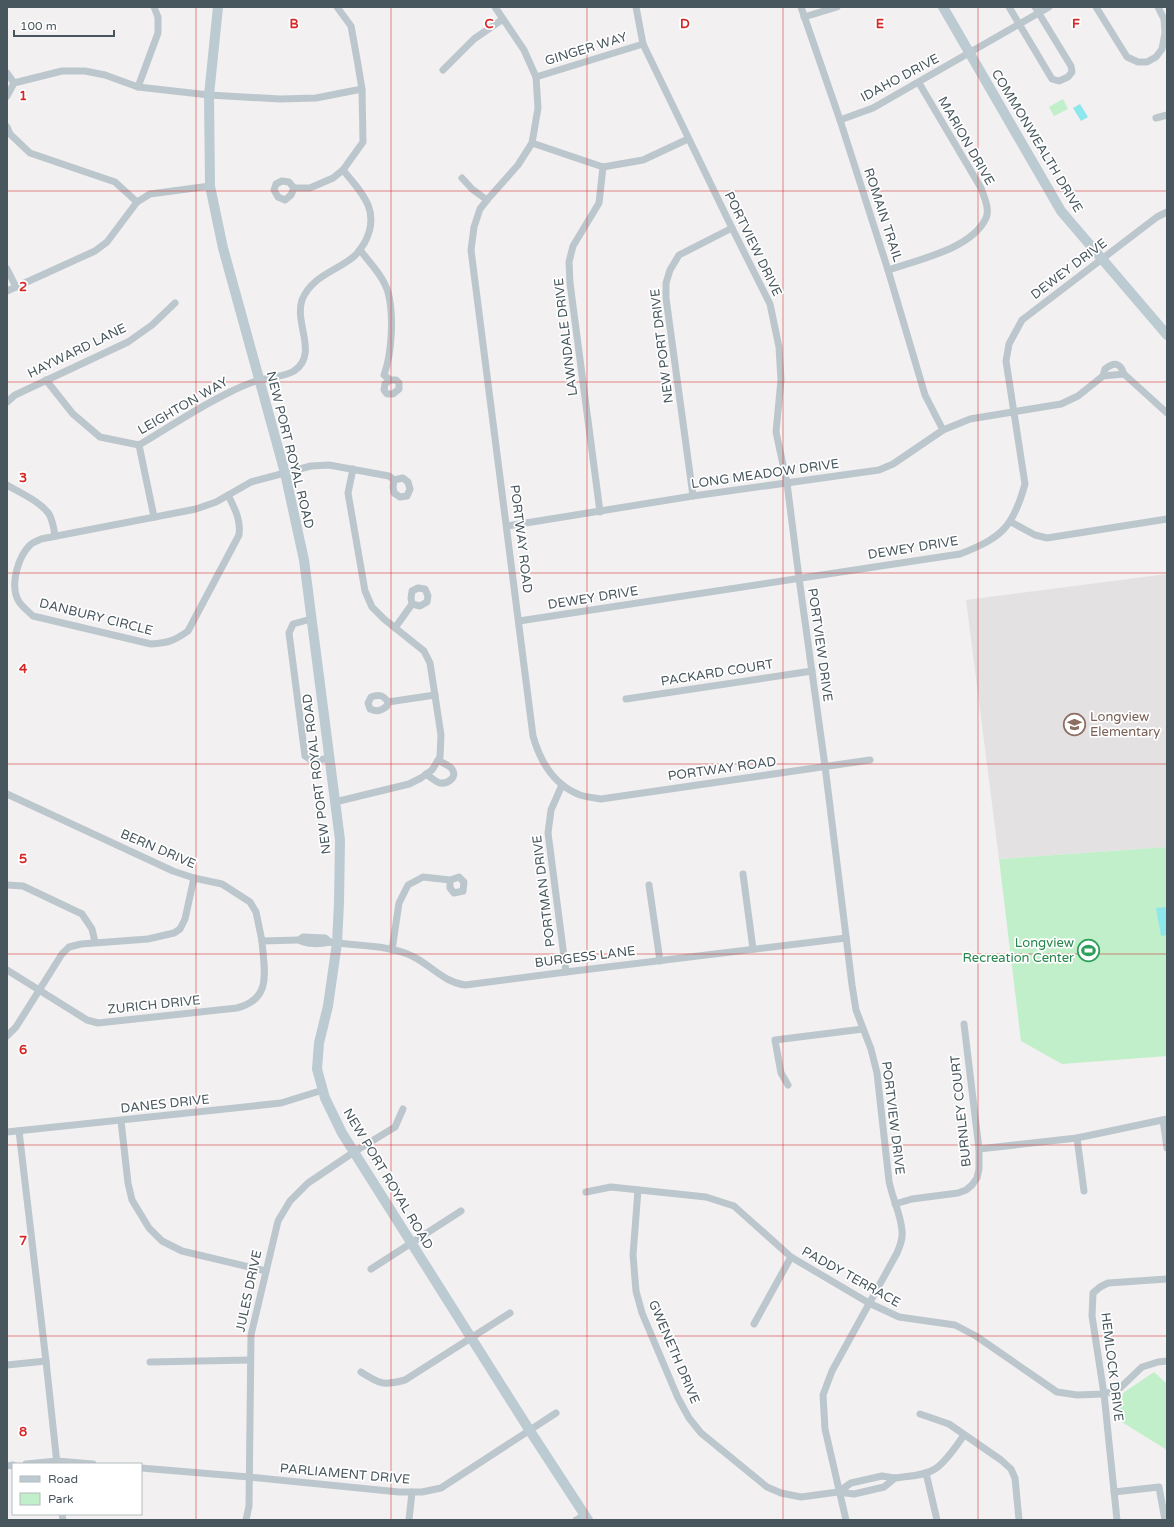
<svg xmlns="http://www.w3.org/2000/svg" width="1174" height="1527" viewBox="0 0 1174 1527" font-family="'Varela Round',sans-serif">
	<rect width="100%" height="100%" fill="#f3f0f1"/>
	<polygon fill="#e4e1e3" points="1167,574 1167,847 999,859 966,600"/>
	<g fill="#c0efca">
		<polygon points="1063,99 1068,109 1054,116 1049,107"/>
		<polygon points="1167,847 1167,1056 1062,1064 1021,1041 999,859"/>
		<polygon points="1154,1372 1167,1384 1167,1450 1117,1419 1123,1393"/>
	</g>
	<g fill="#8de7ec">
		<polygon points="1080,104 1088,117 1081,121 1073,108"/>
		<polygon points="1167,907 1167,935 1161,936 1156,908"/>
	</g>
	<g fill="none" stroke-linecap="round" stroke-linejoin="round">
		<g stroke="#bcc7cd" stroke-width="7">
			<path d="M 495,7 L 524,50 L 536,77 L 538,108 L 532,143 L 518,165 L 487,200 L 480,209 L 474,227 L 471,250 L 533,736 C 540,761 554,785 580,795 C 586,797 595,798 601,799 L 870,760"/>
			<path d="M 636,7 L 643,44 L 732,228 L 770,304 L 779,347 L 781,380 L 776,432 L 787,483 L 799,578 L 825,766 L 852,985 L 856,1010 L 871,1049 L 877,1073 L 889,1181 C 892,1198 901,1214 902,1231 C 903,1239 900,1246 897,1253 L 832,1371 L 823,1395 L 825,1429 L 846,1520"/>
			<polyline points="801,7 840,120 888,270 925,395 943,430"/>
			<polyline points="1009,7 1052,79 1059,81 1068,77 1072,72 1071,66 1035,7"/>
			<polyline points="1096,7 1127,57 1138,62 1147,62 1156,57 1162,49 1165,33 1164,19 1158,7"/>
			<polyline points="804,17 837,7"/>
			<polyline points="443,70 474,39 503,19"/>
			<polyline points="7,73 14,83"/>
			<polyline points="536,77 643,44"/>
			<polyline points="138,87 158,33 158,17 154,7"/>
			<polyline points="7,96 14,83 62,71 85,71 105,75 138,87 209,95 280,99 316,98 362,89"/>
			<polyline points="1156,118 1167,115"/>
			<polyline points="840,120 873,108 1049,7"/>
			<polyline points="7,127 10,134 30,153 115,182 137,202"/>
			<polyline points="532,143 603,167 643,160 688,139"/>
			<polyline points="462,178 472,189 487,200"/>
			<polygon points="282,181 289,182 294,188 291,195 285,200 278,197 274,190 276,184"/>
			<polyline points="294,188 310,188 333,178 343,170 363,142 362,89 357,59 351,26 337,7"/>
			<path d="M 360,250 C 370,263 383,276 388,292 C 394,315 392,353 384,375 L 390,380 L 385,384 L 384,390 L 387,394 L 393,394 L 399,389 L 399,383 L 396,380 L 390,380"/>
			<polyline points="7,269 16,287"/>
			<path d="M 888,270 C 917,260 972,249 986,218 C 990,209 984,197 981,188 L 919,83"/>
			<polyline points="7,291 95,251 107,242 137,202 150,194 210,186"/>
			<path d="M 1103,376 L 1105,369 C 1114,362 1120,362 1124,374"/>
			<path d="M 46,380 L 73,414 L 100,437 L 139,445 C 168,428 197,408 228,393 C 238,388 250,382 261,380 C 270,377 287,376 294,371 C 319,354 294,324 302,300 C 311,277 334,272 352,258 C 358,254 361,248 365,242 C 381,211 362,193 343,170"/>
			<polyline points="7,402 15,395 128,342 152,325 175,303"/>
			<polyline points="139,445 154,517"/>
			<path d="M 7,485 C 20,493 40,501 49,514 C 53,521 54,529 55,536"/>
			<path d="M 228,495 C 235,509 241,520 239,535 L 188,631 C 174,641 168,643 151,644 L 33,616 C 28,611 21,606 18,600 C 10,584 18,557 30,545 C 33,542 38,541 41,539 L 196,509 L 216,502 L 251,482 L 311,466 L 329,465 L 389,476 L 394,480 L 403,478 L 408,482 L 410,489 L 407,496 L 400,497 L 394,493 L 393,487 L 394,480"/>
			<polyline points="693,496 666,298 666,283 670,270 679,255 732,228"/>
			<polyline points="600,512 570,283 569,262 573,246 599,203 603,167"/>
			<polyline points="1011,522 1035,535 1047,538 1167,519"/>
			<polyline points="507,526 693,496 879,470 893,464 943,430 970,419 1061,404 1078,396 1103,376 1124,374 1167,413"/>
			<polyline points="311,619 293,624 289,633 305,756 312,761 330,758"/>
			<path d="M 519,621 L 960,554 C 1001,538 1013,528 1025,484 L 1006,361 L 1009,344 L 1022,320 L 1157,217 L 1167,212"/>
			<polyline points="395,628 412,604 411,598 412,591 418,588 425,589 428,596 427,602 420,606 412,604"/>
			<polyline points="626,699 812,671"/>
			<path d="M 388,702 L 387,706 C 381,711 377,712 370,709 L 368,703 L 371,697 C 379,694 383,695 388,702 L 435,695"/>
			<path d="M 426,774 C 430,777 436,782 440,783 C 448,784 458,777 452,769 C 449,765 442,763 438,760"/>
			<polyline points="562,785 551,810 548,833 566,972"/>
			<polyline points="7,794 173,871 194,878 222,884 250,902 256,912 262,941 299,940"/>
			<polyline points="335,802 409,784 421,778 432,770 440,757 441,735 430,663 424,651 384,619 372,607 365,591 348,493 353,469"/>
			<polyline points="743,874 753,949"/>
			<polyline points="7,885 23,886 82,914 92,929 95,942"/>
			<polyline points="649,885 660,961"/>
			<path d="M 303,937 L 325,938 L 330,942 C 322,944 306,945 299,940 Z"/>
			<path d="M 330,942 C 354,946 391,945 412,956 C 431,965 443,982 465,985 L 566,972 L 846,938"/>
			<polyline points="392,950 399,903 408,885 423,877 450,880 459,877 464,882 463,891 454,893 450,888 450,880"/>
			<path d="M 7,970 L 87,1020 L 98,1023 L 237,1008 C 273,999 264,970 262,941"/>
			<polyline points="7,1036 16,1027 62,954 69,947 81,944 148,939 174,933 180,929 185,919 194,878"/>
			<polyline points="788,1085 781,1073 775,1040 863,1029"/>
			<polyline points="1163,1120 1167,1148"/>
			<polyline points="121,1121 128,1183 132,1200 149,1228 162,1241 182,1251 266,1271"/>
			<polyline points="7,1132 281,1103 323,1090"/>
			<polyline points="1077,1138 1084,1191"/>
			<polyline points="979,1149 1077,1138 1167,1119"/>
			<polyline points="638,1190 633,1255 636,1291 642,1313 678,1398 689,1418 701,1433 767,1487 781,1493 801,1497 838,1492 854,1494 884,1487 895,1478 882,1476 851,1483 838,1492"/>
			<polyline points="586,1192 611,1187 706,1197 734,1206 791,1257 869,1303 899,1317 955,1325 976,1336 1057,1392 1077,1395 1104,1394 1119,1389 1142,1367 1158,1362 1167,1361"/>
			<polyline points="895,1204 912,1199 958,1193 966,1190 972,1185 977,1178 979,1169 979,1149 964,1024"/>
			<polyline points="371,1269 461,1211"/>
			<polyline points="754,1324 791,1257"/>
			<polyline points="46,1361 57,1464"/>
			<polyline points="150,1362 250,1360"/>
			<polyline points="7,1365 46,1361 19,1131"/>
			<path d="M 361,1372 C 380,1384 383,1386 405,1380 L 510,1313"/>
			<polyline points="920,1414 949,1424 1001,1460 1011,1469 1015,1478 1019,1520"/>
			<polyline points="26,1464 57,1461 93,1464"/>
			<polyline points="7,1466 13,1465"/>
			<polyline points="141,1468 249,1477 399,1492 422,1492 441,1488 556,1413"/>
			<polyline points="926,1473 937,1520"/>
			<path d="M 895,1478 C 908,1476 924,1476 935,1469 C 946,1462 957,1445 964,1435"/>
			<polyline points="1114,1492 1159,1487 1165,1520"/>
			<polyline points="62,1514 63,1520"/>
			<polyline points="246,1520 249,1506 251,1335 278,1221 290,1201 308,1183 354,1152 395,1127 403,1109"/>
			<polyline points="409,1520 412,1492"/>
			<polyline points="576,1520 585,1515"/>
			<polyline points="1117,1520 1104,1394 1092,1316 1093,1293 1100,1287 1108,1283 1167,1279"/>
		</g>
		<g stroke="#bccad2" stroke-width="10">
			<polyline points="218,7 209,95 210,186 223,248 285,473 304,560 340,840 339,903 337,943 328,1006 319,1043 317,1069 325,1098 342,1133 530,1431 588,1520"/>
			<polyline points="943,7 1061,211 1167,335"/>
		</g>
	</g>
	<path fill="none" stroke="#d62828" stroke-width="1" stroke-opacity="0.55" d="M 196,7 L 196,1520M 391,7 L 391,1520M 587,7 L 587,1520M 783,7 L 783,1520M 978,7 L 978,1520M 7,191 L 1167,191M 7,382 L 1167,382M 7,573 L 1167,573M 7,764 L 1167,764M 7,954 L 1167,954M 7,1145 L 1167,1145M 7,1336 L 1167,1336"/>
	<defs>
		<symbol id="school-ring" viewBox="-11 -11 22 22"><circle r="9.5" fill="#fff" stroke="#8d6e63" stroke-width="1.5"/><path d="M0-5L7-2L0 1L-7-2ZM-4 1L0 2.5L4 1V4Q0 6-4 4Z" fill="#8d6e63"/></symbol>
		<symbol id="stadium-ring" viewBox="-11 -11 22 22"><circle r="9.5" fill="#fff" stroke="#2e9e5b" stroke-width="1.5"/><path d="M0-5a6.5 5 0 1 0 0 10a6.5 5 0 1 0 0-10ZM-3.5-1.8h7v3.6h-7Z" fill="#2e9e5b"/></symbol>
	</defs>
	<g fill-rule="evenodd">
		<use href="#school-ring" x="1062" y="712" width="25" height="25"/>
		<use href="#stadium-ring" x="1076" y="938" width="25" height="25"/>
	</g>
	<g text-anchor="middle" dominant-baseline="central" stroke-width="3.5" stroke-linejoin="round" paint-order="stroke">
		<g font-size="13" fill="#48575e" stroke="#fff">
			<text transform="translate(586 49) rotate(-17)">GINGER WAY</text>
			<text transform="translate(900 78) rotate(-28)">IDAHO DRIVE</text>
			<text transform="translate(966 141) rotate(60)">MARION DRIVE</text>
			<text transform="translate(1037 141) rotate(59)">COMMONWEALTH DRIVE</text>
			<text transform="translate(883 215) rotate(72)">ROMAIN TRAIL</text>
			<text transform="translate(753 244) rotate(64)">PORTVIEW DRIVE</text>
			<text transform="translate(1069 269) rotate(-37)">DEWEY DRIVE</text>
			<text transform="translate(566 337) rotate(-97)">LAWNDALE DRIVE</text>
			<text transform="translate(662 346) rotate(-97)">NEW PORT DRIVE</text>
			<text transform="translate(77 351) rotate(-26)">HAYWARD LANE</text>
			<text transform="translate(183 406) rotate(-30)">LEIGHTON WAY</text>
			<text transform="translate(290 450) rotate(76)">NEW PORT ROYAL ROAD</text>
			<text transform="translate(765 474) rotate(-8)">LONG MEADOW DRIVE</text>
			<text transform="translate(521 539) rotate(83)">PORTWAY ROAD</text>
			<text transform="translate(913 548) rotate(-9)">DEWEY DRIVE</text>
			<text transform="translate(593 598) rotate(-9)">DEWEY DRIVE</text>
			<text transform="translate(96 617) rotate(14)">DANBURY CIRCLE</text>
			<text transform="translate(820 645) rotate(82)">PORTVIEW DRIVE</text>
			<text transform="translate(717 673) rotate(-9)">PACKARD COURT</text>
			<text transform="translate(722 769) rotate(-8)">PORTWAY ROAD</text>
			<text transform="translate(317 774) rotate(-97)">NEW PORT ROYAL ROAD</text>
			<text transform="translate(158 849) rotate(23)">BERN DRIVE</text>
			<text transform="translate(544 891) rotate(-97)">PORTMAN DRIVE</text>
			<text transform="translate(585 957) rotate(-7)">BURGESS LANE</text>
			<text transform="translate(154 1005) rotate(-6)">ZURICH DRIVE</text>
			<text transform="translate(165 1104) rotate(-6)">DANES DRIVE</text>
			<text transform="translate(961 1111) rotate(-96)">BURNLEY COURT</text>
			<text transform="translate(893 1118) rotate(83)">PORTVIEW DRIVE</text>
			<text transform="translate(388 1179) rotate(59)">NEW PORT ROYAL ROAD</text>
			<text transform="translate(851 1277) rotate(29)">PADDY TERRACE</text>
			<text transform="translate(249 1291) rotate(-78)">JULES DRIVE</text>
			<text transform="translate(674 1352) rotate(67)">GWENETH DRIVE</text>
			<text transform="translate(1112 1367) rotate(83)">HEMLOCK DRIVE</text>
			<text transform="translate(345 1474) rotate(5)">PARLIAMENT DRIVE</text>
		</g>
		<g font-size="13" fill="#785e54" stroke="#fff" text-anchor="start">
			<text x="1090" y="717">Longview<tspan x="1090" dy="15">Elementary</tspan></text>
		</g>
		<g font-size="13" fill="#27864d" stroke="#fff" text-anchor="end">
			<text x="1074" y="943">Longview<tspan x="1074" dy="15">Recreation Center</tspan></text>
		</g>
	</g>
	<g font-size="13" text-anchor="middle" font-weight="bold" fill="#d62828" stroke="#fff" stroke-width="3.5" stroke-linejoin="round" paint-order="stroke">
		<text x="294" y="28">B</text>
		<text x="489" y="28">C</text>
		<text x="685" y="28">D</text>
		<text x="880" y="28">E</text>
		<text x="1076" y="28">F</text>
		<text x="23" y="100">1</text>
		<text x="23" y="291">2</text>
		<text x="23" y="482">3</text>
		<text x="23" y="673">4</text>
		<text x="23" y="863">5</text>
		<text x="23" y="1054">6</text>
		<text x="23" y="1245">7</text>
		<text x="23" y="1436">8</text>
	</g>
	<rect width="1174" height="1527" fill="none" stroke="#48575e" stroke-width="16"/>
	<rect x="12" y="1463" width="130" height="52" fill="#ffffff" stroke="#b6bcbf"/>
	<rect x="20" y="1476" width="20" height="6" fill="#bccad2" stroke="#b6bcbf"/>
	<text x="48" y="1483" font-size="12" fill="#48575e">Road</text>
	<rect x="20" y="1493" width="20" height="12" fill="#c0efca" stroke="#b6bcbf"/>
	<text x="48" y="1503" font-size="12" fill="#48575e">Park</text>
	<path d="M14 30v6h100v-6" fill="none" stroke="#48575e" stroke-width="2"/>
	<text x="20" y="30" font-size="12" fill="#48575e" stroke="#ffffff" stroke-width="3" paint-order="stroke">100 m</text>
</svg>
